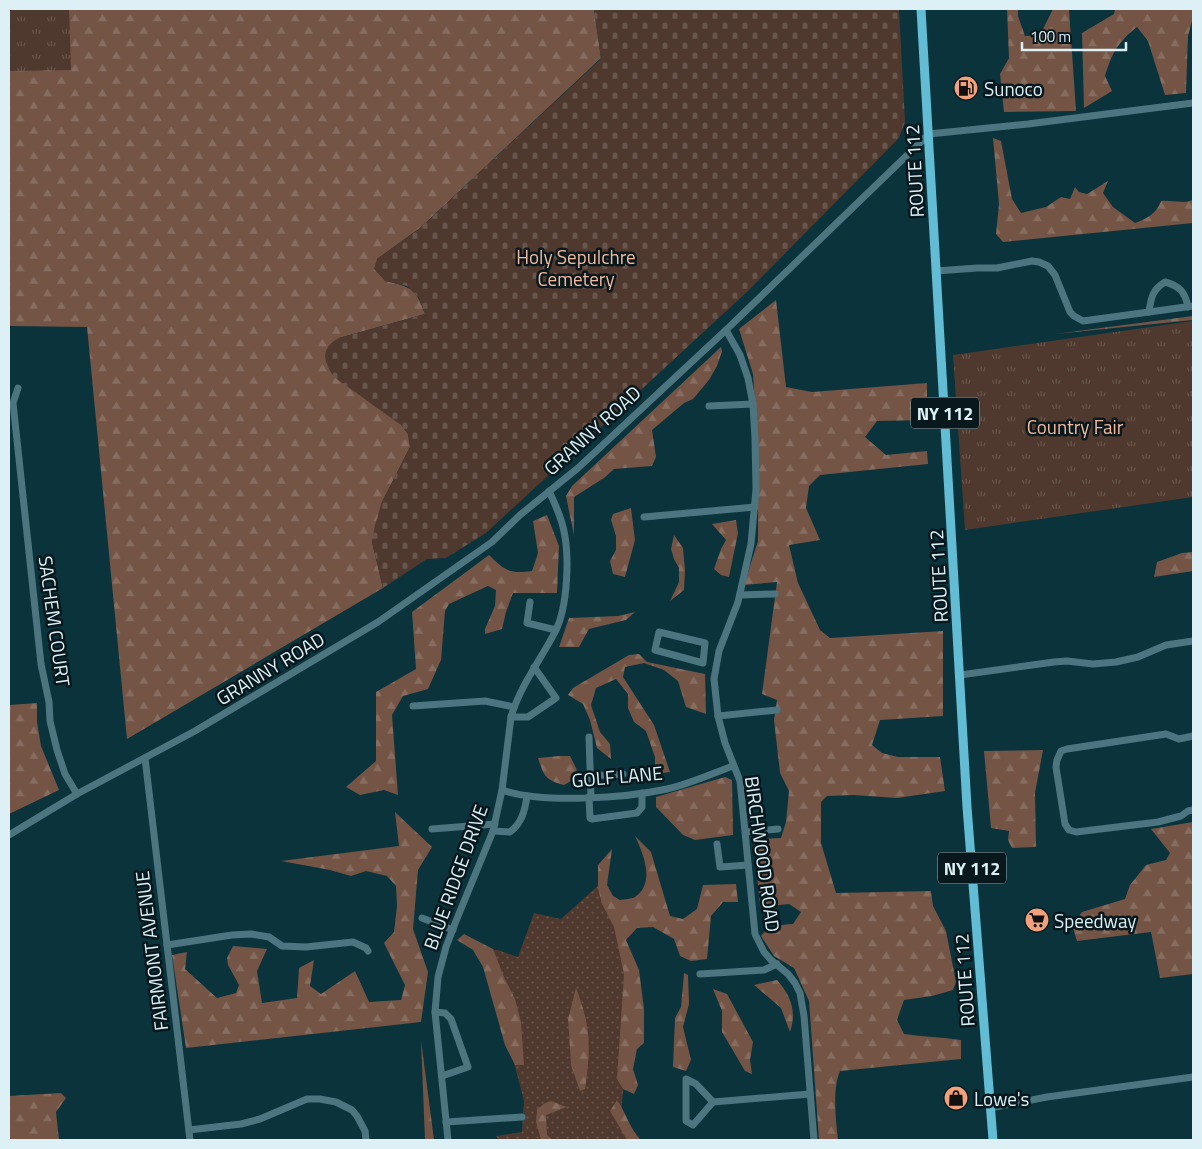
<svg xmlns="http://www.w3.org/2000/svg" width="1202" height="1149" viewBox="0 0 1202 1149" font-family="'Titillium Web',sans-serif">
	<defs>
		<pattern id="grass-dots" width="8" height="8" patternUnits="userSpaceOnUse" patternTransform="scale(1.25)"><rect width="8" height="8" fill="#4f382d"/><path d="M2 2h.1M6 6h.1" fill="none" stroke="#68554c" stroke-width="1.8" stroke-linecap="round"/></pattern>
		<pattern id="forest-firs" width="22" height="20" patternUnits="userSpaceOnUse" patternTransform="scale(1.25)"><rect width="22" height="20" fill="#745445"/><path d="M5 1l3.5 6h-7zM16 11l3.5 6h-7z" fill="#876d60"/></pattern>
		<pattern id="cemetery-stones" width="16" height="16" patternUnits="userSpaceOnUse" patternTransform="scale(1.25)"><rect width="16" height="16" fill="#4f382d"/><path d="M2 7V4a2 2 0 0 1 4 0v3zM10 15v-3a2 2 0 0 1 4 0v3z" fill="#68554c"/></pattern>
		<pattern id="park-tufts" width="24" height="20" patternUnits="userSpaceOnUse" patternTransform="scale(1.25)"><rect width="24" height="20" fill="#4f382d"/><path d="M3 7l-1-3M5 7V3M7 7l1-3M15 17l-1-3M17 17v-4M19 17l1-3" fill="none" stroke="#68554c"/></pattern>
	</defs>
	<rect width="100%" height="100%" fill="#0a333c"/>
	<polygon fill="url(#grass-dots)" points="601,883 633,977 621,1115 641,1140 499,1140 496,1136 522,1132 524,1101 484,949 498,950 518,957 534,913 561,919"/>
	<g fill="url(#forest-firs)">
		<path d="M 9,9 L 594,9 L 601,58 L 420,228 L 377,259 L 385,281 C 411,287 416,288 425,314 L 339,338 L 408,434 L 410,447 L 382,502 L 372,542 L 383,588 L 127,739 L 87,327 L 9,326 Z"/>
		<polygon points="1007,9 1018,9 1018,16 1025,36 1040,35 1053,9 1069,9 1076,111 1004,112 1000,74 1009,58"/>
		<path d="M 1115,9 L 1193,9 L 1193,17 L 1188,36 L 1186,93 L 1165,95 L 1148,41 L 1137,27 C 1118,42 1112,53 1105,76 L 1112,91 L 1084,108 L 1082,33 L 1114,14 Z"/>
		<path d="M 993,138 L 1001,141 L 1012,199 L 1021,213 L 1046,207 L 1061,197 L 1070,199 L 1075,187 L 1079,192 L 1087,194 L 1108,181 L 1103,193 L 1113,207 L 1135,223 C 1148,218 1156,214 1161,201 C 1172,200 1183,204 1193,200 L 1193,223 L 1003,242 L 996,234 L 999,204 Z"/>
		<path d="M 776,300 L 786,387 L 812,392 L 927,383 L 927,420 L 877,421 L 865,437 L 886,455 L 927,451 L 928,464 L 820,475 L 809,486 L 806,508 L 820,540 L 789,545 L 798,583 L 820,630 L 830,638 L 943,631 L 943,716 L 880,720 L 872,745 L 882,753 L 898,757 L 940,757 L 945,791 L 897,798 L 853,795 L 827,796 L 821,802 L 821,843 L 836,893 L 931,891 L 933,906 L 946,931 L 956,982 L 953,990 L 932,996 L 904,1000 L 897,1020 L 904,1034 C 923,1037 942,1037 961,1040 L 961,1059 L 840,1071 C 832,1090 836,1120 838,1140 L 819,1140 L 809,1001 L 794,968 L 774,956 L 761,936 C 769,925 780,925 793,924 L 801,912 L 789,904 L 760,907 L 754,839 L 781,838 L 786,822 L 789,791 L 780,773 L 774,720 L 777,700 L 762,694 L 777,582 L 744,585 L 758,541 L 758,452 L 753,374 L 739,329 Z"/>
		<polygon points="1193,316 1193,320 1055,334"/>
		<polygon points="721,347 722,351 717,366 709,380 693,399 684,403 652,430 656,457 652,466 614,469 604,478 574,497 574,535 566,496 572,486"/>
		<polygon points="631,508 635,540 625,577 613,574 610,561 616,550 616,536 611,520 613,514"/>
		<path d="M 547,515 L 559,546 L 557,593 L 513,593 L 506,612 L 502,629 L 485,634 L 485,629 L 495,606 L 496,590 L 488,586 L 449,604 L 445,611 L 441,660 L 428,689 L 403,696 L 392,715 L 398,795 L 384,790 L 360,795 L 346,787 L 376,761 L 376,692 L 416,669 L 412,612 L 489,555 C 505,571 510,574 532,571 L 538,553 L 533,521 Z"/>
		<polygon points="736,520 738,533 729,577 721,575 714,569 721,549 726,540 712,524"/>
		<polygon points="674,535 683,548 685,570 684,590 670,601 679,582 679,568 674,559 671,549"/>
		<polygon points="1193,552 1193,571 1154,577 1157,562 1182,553"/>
		<polygon points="635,612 626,620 589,629 579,647 559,647 569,618 618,616"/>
		<polygon points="639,654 647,662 705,674 706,714 686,707 678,681 664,670 644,663 625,667 623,677 654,725 670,772 655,774 655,757 646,731 634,722 628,708 628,694 616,679 596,688 591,705 600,732 610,744 611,759 597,748 590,720 583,704 568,695 573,688 629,655"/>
		<polygon points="37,703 37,722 41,746 59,790 9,814 9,705"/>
		<polygon points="1043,750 1035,793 1036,847 1012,848 1008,840 1009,831 991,828 984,751"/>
		<path d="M 559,756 L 570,756 L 577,770 L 571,781 L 564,785 C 545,780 544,776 538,758 Z"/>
		<polygon points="725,777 732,780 733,835 695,840 683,835 656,807 656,797"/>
		<polygon points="395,812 432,847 418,870 413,929 428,972 421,1022 186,1048 172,955 187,952 185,969 217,998 236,993 239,985 228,965 227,958 233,946 267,949 257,971 262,1003 297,998 299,968 314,960 310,986 321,994 355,971 369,1002 401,1000 405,985 384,943 394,932 397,906 396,886 387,876 366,871 351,876 330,870 281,861 399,846"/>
		<polygon points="1193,822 1193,974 1160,978 1151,932 1077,941 1072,925 1082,912 1125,899 1130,885 1146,865 1166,860 1170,853 1151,829"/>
		<path d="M 635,836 L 651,852 L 670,916 L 683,919 L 697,909 L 703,885 L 736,884 L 738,902 L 723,902 L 711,916 L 707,959 L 691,961 L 680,956 L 674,939 L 653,927 L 637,928 L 626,940 L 639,970 L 644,1009 L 644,1043 L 637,1049 L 633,1069 L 638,1085 L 634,1094 L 623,1089 L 617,1079 L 624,974 L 614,927 L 602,904 L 598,888 L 598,865 L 612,849 L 607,885 L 613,896 L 620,900 C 624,899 632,899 635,897 C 656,883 643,853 635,836 Z"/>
		<polygon points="464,934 493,949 504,977 515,999 521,1022 524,1065 515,1065 505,1045 483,967 473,950 457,940"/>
		<polygon points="684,973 688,975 689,1004 683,1027 691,1060 686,1071 673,1067 675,1018 681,1007"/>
		<path d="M 777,980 C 791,996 797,1011 790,1032 L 781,1008 L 754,985 Z"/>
		<path d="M 576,988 C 591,1027 591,1048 585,1089 L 580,1091 L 571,1065 L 568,1019 Z"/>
		<polygon points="713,989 727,994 753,1042 750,1060 752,1074 745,1071 722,1032 722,1011"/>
		<polygon points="421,1040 434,1140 425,1140"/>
		<polygon points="61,1093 66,1098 56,1112 59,1140 9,1140 9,1096"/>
		<path d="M 617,1100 C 626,1113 630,1128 640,1140 L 627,1140 L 610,1111 Z"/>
		<polygon points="551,1101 567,1107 546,1115 547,1135 553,1140 541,1140 536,1122 537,1109 545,1103"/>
	</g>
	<path fill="url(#cemetery-stones)" d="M 594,9 L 899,9 L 905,122 L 899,138 L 748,291 L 486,533 L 446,558 L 427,559 L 383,588 L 372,542 L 375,525 L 382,502 L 410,447 L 408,434 L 401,425 L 334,377 C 323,361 320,348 339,338 L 425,314 L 419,298 L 407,286 L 385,281 L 374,269 L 377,259 L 420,228 L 601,59 Z"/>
	<g fill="url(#park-tufts)">
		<polygon points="9,9 69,9 71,70 9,71"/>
		<polygon points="1193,321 1193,497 965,530 953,355"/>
	</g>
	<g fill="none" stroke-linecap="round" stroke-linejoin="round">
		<g stroke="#4c7580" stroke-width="7">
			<polyline points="936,271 977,268 997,268 1032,261 1039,262 1048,266 1055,275 1070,312 1074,316 1083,321 1193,306"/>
			<path d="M 1149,312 C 1151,298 1152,290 1165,282 C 1180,286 1185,292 1188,307"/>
			<polyline points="726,330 740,355 748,378 753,404 755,439 756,489 751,544 738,602 719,651 714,679 718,716 725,743 740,781 755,934 764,952 771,960 788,974 795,983 800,993 804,1016 814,1140"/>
			<polyline points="18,388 13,403 41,664 49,702 50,721 57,750 65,774 77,794"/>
			<polyline points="709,406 753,404"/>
			<polyline points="644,517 755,507"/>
			<polyline points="740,595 775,594"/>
			<polyline points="530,602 527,623 556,630"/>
			<polygon points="659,632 705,643 703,663 655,650"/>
			<polyline points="960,675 1054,662 1067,661 1093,664 1116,662 1138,657 1166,645 1193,641"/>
			<polyline points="413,706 485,701 514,707"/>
			<polyline points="718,716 777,710"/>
			<polyline points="511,717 528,717 556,698 534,667"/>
			<polyline points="1193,736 1179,739 1166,734 1067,749 1061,751 1057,760 1056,767 1065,824 1069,830 1076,832 1158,822 1181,816 1188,811 1193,810"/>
			<polyline points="589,737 591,797"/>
			<polyline points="145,758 190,1140"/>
			<polyline points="591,776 623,774"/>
			<path d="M 502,790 C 542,804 625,798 667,789 C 690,784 711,774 733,766"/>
			<polyline points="589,797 590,818 592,819 637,813 642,807 642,793"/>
			<polyline points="432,829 495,824"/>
			<path d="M 493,831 L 510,832 C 522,823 525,810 527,796"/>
			<polyline points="746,832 778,829"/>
			<polyline points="9,835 77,794 195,731 378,622 492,542 520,515 578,468 726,330 929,134 1028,124 1193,103"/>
			<polyline points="717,844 720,867 748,865"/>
			<polyline points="422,918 453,930"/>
			<polyline points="167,945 232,935 251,934 269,937 282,946 306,947 353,942 366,948 368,951"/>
			<polyline points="700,974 764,970 777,964"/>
			<polyline points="435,1012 445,1013 451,1019 468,1067 442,1076"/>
			<polyline points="713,1102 693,1125 686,1121 686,1079 696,1084 713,1102 810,1094"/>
			<polyline points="990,1108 1047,1097 1193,1077"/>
			<polyline points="446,1122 522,1117"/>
			<polyline points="189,1130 241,1124 260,1119 307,1099 320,1099 336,1102 352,1110 357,1116 365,1131 366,1140"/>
			<path d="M 448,1140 L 435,1012 L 438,977 L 446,947 L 456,921 L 493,831 L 502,790 L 511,717 C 520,686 540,661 555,632 C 568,607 570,554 563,527 C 560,514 554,502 549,491"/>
		</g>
		<polyline stroke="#62bcd4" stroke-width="9" points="921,9 967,807 993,1140"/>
	</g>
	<defs>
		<symbol id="fuel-disc" viewBox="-11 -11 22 22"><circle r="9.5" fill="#f1a17b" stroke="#08181c"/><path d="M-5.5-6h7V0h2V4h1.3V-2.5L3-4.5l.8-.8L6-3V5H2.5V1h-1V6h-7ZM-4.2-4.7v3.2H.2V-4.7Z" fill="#111"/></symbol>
		<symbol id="supermarket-disc" viewBox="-11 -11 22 22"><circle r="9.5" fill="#f1a17b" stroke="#08181c"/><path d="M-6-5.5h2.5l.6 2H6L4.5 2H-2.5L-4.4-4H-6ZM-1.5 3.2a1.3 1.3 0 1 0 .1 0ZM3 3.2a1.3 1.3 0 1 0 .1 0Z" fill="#111"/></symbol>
		<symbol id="shop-disc" viewBox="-11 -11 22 22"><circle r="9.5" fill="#f1a17b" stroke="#08181c"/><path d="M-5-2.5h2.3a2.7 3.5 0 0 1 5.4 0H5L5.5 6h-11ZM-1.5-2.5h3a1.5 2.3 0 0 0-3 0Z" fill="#111"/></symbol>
	</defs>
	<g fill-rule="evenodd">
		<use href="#fuel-disc" x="952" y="74" width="28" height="28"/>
		<use href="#supermarket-disc" x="1023" y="906" width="28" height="28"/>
		<use href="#shop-disc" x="942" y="1084" width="28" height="28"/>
	</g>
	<g text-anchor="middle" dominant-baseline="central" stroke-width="5" stroke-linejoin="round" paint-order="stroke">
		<g fill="#08181c" stroke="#9cafb5" stroke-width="1">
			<rect x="911" y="397.5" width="68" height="31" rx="4"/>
			<rect x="938" y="852.5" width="68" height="31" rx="4"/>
		</g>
		<g font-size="18" font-weight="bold" fill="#dcf0f6">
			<text x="945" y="413">NY 112</text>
			<text x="972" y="868">NY 112</text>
		</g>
		<g font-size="19" fill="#dcf0f6" stroke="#08181c" text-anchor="start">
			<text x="984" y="88">Sunoco</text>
			<text x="1054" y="920">Speedway</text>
			<text x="974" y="1098">Lowe's</text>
		</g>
		<g font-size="19" fill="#dcf0f6" stroke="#08181c">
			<text transform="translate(914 171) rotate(-93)">ROUTE 112</text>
			<text transform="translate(592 430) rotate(-42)">GRANNY ROAD</text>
			<text transform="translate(938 576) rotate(-93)">ROUTE 112</text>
			<text transform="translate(55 621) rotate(82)">SACHEM COURT</text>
			<text transform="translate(270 668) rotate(-31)">GRANNY ROAD</text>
			<text transform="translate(617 776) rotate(-5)">GOLF LANE</text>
			<text transform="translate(763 854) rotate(82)">BIRCHWOOD ROAD</text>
			<text transform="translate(455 877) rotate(-70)">BLUE RIDGE DRIVE</text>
			<text transform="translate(151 951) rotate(-97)">FAIRMONT AVENUE</text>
			<text transform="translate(964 980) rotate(-94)">ROUTE 112</text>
		</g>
		<g font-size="19" fill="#f4b99d" stroke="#08181c">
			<text x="576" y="256">Holy Sepulchre<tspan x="576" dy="22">Cemetery</tspan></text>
			<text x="1075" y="426">Country Fair</text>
		</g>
	</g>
	<rect width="1202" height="1149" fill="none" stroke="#dcf0f6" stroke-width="20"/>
	<path d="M1022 42v8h104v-8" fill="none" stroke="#dcf0f6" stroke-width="2.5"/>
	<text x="1030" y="42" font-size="15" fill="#dcf0f6" stroke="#08181c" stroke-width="4" paint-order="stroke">100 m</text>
</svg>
